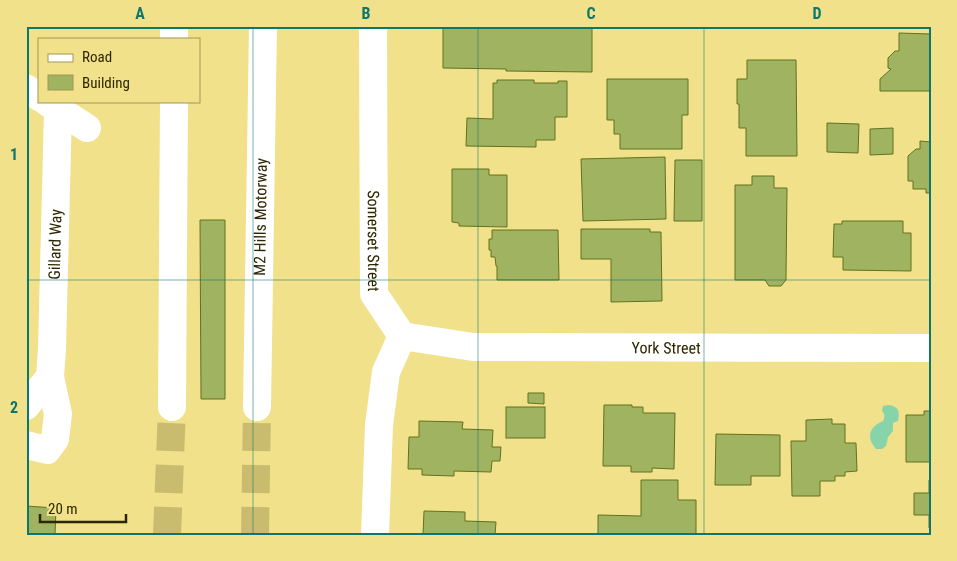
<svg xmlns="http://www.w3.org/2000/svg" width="957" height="561" viewBox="0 0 957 561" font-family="'Roboto Condensed',sans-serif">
	<rect width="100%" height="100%" fill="#f1e18a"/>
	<path fill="#87d4aa" d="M 889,405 C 899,407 900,411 898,421 L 893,423 L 893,431 L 888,437 L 886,446 L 882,449 L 876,449 C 866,437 869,427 883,421 C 885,417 885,414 882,411 L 883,406 Z"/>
	<g fill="#a0b360" stroke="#62721c">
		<polygon points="443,26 592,26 592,72 506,71 506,69 443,68"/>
		<polygon points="899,33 931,34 931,91 880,91 880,79 891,69 888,68 888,58 895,51 899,51"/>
		<polygon points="747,60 796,60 797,156 746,156 746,128 739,128 739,104 737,104 737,79 747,79"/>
		<polygon points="607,79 688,79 688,115 682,115 682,149 620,149 620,134 614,134 614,120 607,120"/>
		<polygon points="497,80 534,80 534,83 558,83 558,81 567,81 567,117 555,117 555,140 536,140 536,147 466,146 467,118 493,119 493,83 497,83"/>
		<polygon points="827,123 859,124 858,153 827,152"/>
		<polygon points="893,128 893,154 870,155 870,129"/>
		<polygon points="920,141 931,142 931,193 926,193 926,189 913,189 913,181 908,181 908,156 916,149 920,149"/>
		<polygon points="665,157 666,219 583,221 581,159"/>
		<polygon points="675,160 702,160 702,221 674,221"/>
		<polygon points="452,169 489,169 489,175 507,175 507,227 459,226 459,223 452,222"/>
		<polygon points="752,176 774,176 774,188 787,188 786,280 781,286 769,286 765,280 735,280 735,185 752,185"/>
		<polygon points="200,220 225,220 225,399 201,399"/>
		<polygon points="842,221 903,221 903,233 911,233 911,271 843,270 843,257 833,257 834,224 842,224"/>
		<polygon points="581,229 650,229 650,232 661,232 662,301 611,302 611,259 581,259"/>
		<polygon points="492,230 558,230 559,280 497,280 497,266 496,266 495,257 491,257 491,250 489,250 489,239 492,239"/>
		<polygon points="528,393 544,393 544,404 528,403"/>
		<polygon points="604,405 632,405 632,407 643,407 643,413 675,413 674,469 652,468 652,472 631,472 631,466 603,466"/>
		<rect x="506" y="407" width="39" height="31"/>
		<polygon points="924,411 931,411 931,462 906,462 906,415 924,415"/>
		<polygon points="832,419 832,424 845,424 845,443 856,443 857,471 845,472 845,476 835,476 835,481 820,481 820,496 792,496 791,441 806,441 806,420"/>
		<polygon points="419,421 463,422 462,429 493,430 492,447 501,447 500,461 492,461 491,472 454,471 454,476 422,475 422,469 408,469 409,437 419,437"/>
		<polygon points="716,434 780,435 780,476 751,476 751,485 715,485"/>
		<polygon points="641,480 678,480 678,500 696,500 696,535 598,535 598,515 641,516"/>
		<polygon points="929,480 931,480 931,528 929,528 929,515 914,515 914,493 929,493"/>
		<polygon points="26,506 56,508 55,535 26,535"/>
		<polygon points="424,511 465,512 465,521 496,522 495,535 423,535"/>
	</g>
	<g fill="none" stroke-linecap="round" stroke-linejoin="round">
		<g stroke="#cabc6f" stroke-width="28" stroke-dasharray="28 14" stroke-linecap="butt">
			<polyline points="167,535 172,407"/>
			<polyline points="255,535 257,407"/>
		</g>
		<g stroke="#fff" stroke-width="28">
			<path id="s1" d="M 373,26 L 374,294 L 402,336 L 386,372 L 379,425 L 375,535"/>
			<polyline points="26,88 39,97"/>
			<polyline points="47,102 87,128"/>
			<path id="s2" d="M 402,336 L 473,347 L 931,348"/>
			<polyline points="26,406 50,377"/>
			<path id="s3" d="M 26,445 L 47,450 L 55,439 L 58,414 L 50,377 L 52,349 L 58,110"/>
		</g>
		<g stroke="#fff" stroke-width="28">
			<polyline points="174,39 174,26"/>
			<polyline points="172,407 174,101"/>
			<path id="s4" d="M 257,407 L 263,26"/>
		</g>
	</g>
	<path fill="none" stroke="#0f766e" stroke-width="1" stroke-opacity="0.55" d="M 253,26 L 253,535M 478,26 L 478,535M 704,26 L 704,535M 26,280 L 931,280"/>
	<g text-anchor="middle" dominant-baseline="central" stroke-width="4" stroke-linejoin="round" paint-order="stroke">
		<g font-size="16" fill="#2d2601" stroke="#f1e18a">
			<text stroke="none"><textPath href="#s4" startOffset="190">M2 Hills Motorway</textPath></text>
			<text stroke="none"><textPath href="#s1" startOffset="215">Somerset Street</textPath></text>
			<text stroke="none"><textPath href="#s3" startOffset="231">Gillard Way</textPath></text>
			<text stroke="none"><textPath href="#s2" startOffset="265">York Street</textPath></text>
		</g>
	</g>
	<rect width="957" height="561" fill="none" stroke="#f1e18a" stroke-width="55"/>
	<rect x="38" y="38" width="162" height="65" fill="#f1e18a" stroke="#a39653"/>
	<rect x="48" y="54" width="25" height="8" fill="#ffffff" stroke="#a39653"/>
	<text x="82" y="62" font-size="15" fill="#2d2601">Road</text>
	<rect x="48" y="75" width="25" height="15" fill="#a0b360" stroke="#a39653"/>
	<text x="82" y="88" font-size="15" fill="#2d2601">Building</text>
	<path d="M40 514v8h86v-8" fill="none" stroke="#2d2601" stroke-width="2.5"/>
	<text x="48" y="514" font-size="15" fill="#2d2601" stroke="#f1e18a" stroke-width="4" paint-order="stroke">20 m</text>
	<rect x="28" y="28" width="902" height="506" fill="none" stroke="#0f766e" stroke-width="2"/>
	<g font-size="16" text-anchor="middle" font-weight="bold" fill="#0f766e">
		<text x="140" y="19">A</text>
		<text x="366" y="19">B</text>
		<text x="591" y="19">C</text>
		<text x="817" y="19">D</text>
		<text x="14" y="160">1</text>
		<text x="14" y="413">2</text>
	</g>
</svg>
